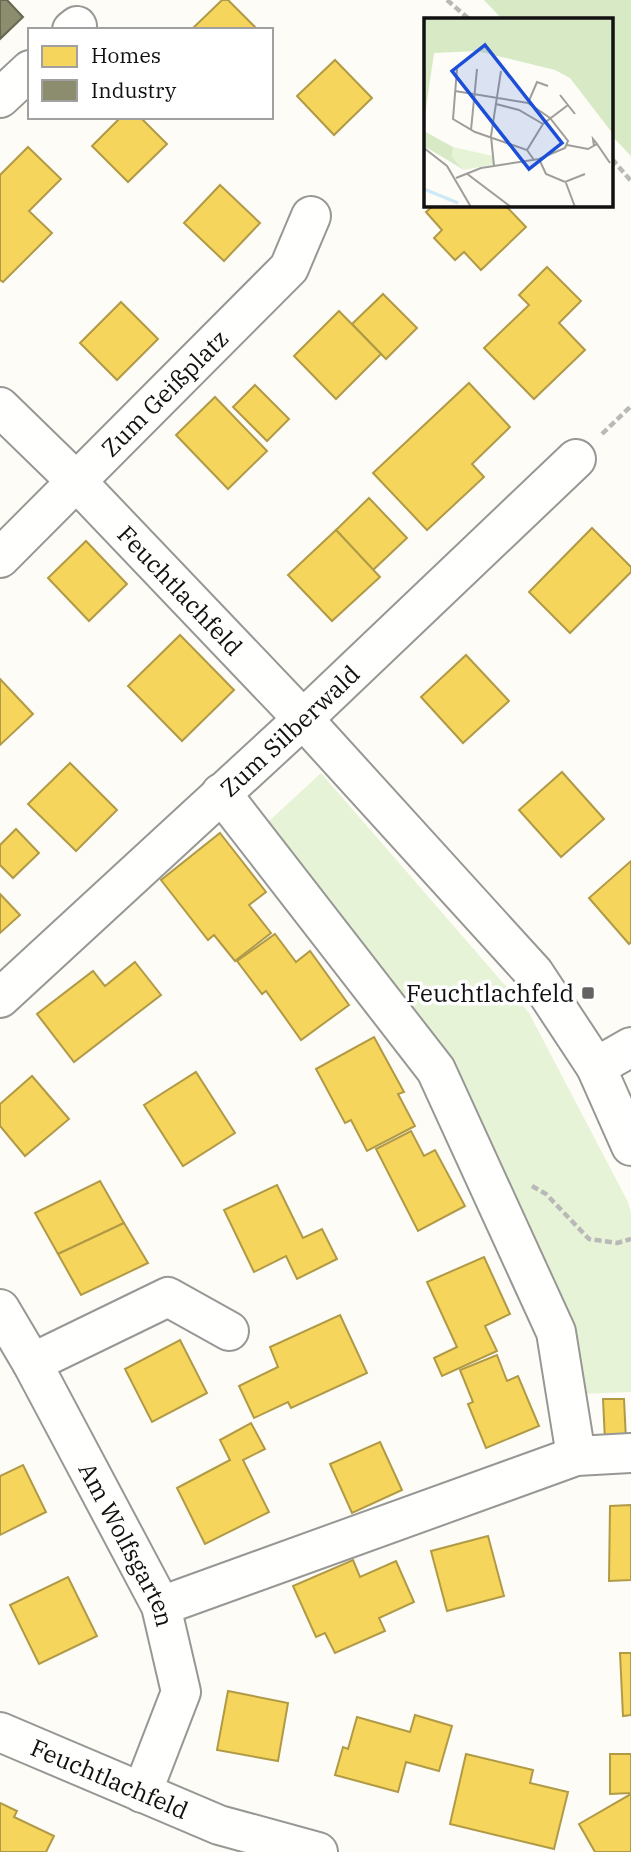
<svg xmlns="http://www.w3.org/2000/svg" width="631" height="1852" viewBox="0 0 631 1852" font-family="'IBM Plex Serif',serif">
	<rect width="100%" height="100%" fill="#fdfcf7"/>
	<polygon fill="#e7f3d7" points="321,773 529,1013 628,1202 631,1213 631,1392 579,1394 448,1066 268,822"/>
	<polygon fill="#d8eac5" points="484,0 631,0 631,156 612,136 612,19 502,19"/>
	<g fill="#f6d55c" stroke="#b19a46" stroke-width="2">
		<polygon points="222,0 228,0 258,30 191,30"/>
		<polygon points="335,60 372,98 334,135 297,96"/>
		<polygon points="121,117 140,117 167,144 128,182 92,146"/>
		<polygon points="28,147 61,179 29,211 52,233 3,282 0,280 0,175"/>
		<polygon points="220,185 260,223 224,261 184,223"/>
		<polygon points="434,205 505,205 526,227 481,270 464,252 455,260 434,238 442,230 426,212"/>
		<polygon points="547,267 581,301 559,323 585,350 534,399 484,348 529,305 519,295"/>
		<polygon points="383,294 417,328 386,359 352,324"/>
		<polygon points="121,302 158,339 117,380 80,343"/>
		<polygon points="339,311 381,354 336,399 294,356"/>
		<polygon points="469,383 510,427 472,464 484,477 427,530 373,473"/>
		<polygon points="255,385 289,419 267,441 233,407"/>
		<polygon points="215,397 267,451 228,489 176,435"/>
		<polygon points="369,498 407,538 373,570 336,530"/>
		<polygon points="592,528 631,567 631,572 570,633 529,592"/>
		<polygon points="336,530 380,577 332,621 288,575"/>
		<polygon points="86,541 127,584 89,621 48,578"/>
		<polygon points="180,635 234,690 182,741 128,686"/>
		<polygon points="466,655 509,701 463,743 421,697"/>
		<polygon points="0,679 33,714 0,745"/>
		<polygon points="70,763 117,810 76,851 28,804"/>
		<polygon points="562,772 604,819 561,857 519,810"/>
		<polygon points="16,829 39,853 13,878 0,865 0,845"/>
		<polygon points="220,833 266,892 249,905 271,933 235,961 214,935 208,940 161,880"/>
		<polygon points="631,861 631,942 629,944 589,898"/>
		<polygon points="0,894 20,915 0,933"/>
		<polygon points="275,934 296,962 310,951 349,1005 301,1040 266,991 262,994 237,961"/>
		<polygon points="135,962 161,995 74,1062 37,1014 93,971 105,986"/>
		<polygon points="374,1037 404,1092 398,1094 415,1126 367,1151 351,1120 345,1123 316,1069"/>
		<polygon points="196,1072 235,1133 183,1166 144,1105"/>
		<polygon points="32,1076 69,1119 25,1156 0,1126 0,1104"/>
		<polygon points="411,1131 424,1156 435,1150 465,1206 418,1231 376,1149"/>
		<polygon points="100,1181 124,1223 58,1254 35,1213"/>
		<polygon points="277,1185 303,1238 322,1229 337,1259 297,1279 286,1256 254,1272 224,1210"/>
		<polygon points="124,1223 148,1263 81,1295 58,1254"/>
		<polygon points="484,1257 510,1314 485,1326 497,1351 442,1376 434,1358 457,1347 427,1282"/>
		<polygon points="340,1315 367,1373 291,1408 288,1402 254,1418 239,1386 278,1367 270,1347"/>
		<polygon points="180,1340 207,1393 152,1422 125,1369"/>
		<polygon points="497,1355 507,1381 518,1376 539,1426 486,1448 468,1404 473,1402 460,1370"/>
		<polygon points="603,1399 624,1399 626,1440 605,1441"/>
		<polygon points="251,1423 265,1449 243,1460 269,1512 205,1544 177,1488 230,1460 220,1440"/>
		<polygon points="380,1442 402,1490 352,1513 330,1464"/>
		<polygon points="23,1465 46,1512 0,1535 0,1476"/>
		<polygon points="631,1505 631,1580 609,1581 610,1506"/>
		<polygon points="488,1536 504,1596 447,1611 431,1551"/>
		<polygon points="353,1560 360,1577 396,1561 414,1602 379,1618 385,1631 335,1653 325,1633 316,1637 293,1586"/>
		<polygon points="68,1577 97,1636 39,1664 10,1605"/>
		<polygon points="620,1653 631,1653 631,1715 623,1716"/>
		<polygon points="228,1691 288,1703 278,1761 217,1750"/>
		<polygon points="415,1715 452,1726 439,1771 406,1762 398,1792 335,1775 343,1747 348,1749 357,1717 410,1732"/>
		<polygon points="466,1754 533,1770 530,1783 568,1792 554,1849 450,1824"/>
		<polygon points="610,1754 631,1754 631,1793 610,1794"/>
		<polygon points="631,1794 631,1852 595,1852 579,1824"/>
		<polygon points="0,1803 17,1811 14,1817 54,1836 46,1852 0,1852"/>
	</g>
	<polygon fill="#8c8c6e" stroke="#676752" stroke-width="2" points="0,0 7,0 23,17 0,39"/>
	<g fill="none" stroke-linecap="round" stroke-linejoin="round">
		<defs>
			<g id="minor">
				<polyline points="72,30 77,26"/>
				<polyline points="0,98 30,70"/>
				<path id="s1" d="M 0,407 L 77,482 L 303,719 L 534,973 L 596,1067 L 631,1146"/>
				<path id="s2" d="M 0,558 L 289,268 L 311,216"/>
				<polyline points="221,793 436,1070 556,1332 576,1456"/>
				<path id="s3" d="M 0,998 L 303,719 L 576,459"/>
				<polyline points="596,1067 631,1047"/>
				<path id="s4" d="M 0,1309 L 32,1363 L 161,1606 L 181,1692 L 142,1793"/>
				<polyline points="32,1363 168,1297 229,1331"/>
				<polyline points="161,1606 576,1456 631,1453"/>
				<path id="s5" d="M 0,1732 L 219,1825 L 318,1852"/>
			</g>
		</defs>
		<use href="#minor" stroke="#979795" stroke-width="42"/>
		<g stroke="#b9b9b8" stroke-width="4.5" stroke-dasharray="7 3.5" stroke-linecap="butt">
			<polyline points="447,0 469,19"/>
			<polyline points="612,159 631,181"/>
			<polyline points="602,434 631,406"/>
			<polyline points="532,1186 546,1194 589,1239 617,1243 631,1239"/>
		</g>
		<use href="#minor" stroke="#fffffe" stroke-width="38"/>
	</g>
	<rect fill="#646362" stroke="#fff" stroke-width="2.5" x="581" y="986" width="14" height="14" rx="3.5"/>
	<g text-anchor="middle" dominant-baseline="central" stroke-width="7" stroke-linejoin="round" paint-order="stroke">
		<g font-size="24" fill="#111" stroke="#fff">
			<text stroke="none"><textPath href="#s2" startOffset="233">Zum Geißplatz</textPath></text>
			<text stroke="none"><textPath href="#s1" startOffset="257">Feuchtlachfeld</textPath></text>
			<text stroke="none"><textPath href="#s3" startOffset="394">Zum Silberwald</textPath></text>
			<text stroke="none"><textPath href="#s4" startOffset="268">Am Wolfsgarten</textPath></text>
			<text stroke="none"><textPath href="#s5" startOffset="119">Feuchtlachfeld</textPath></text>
		</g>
		<g font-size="24" fill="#111" stroke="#fff" text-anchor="end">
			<text x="574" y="993">Feuchtlachfeld</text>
		</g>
	</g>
	<g transform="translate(424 18)">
		<rect width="189" height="189" fill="#fdfcf7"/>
		<path d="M 29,129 L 69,138 L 70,146 L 40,152 L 28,139 Z" fill="#e7f3d7"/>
		<path d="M 0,0 L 189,0 L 189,116 L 146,60 L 131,52 L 53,33 L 10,35 L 0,104 ZM 0,113 L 29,129 L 28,139 L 40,152 L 0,128 Z" fill="#d8eac5"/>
		<path fill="none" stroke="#cde8f7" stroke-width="3.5" d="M 0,171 L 34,185"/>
		<path fill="none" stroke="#9f9e9b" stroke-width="2" d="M 33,51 L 29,101 L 51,114 L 103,132 L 110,142M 31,73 L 104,85 L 126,100 L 144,123 L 141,130 L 115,141 L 57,150 L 32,160M 136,77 L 151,96M 104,85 L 113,64 L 124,68M 72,86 L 95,92 L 119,106M 47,112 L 53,51M 173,126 L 186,145M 143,127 L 164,131 L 173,126 L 169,121 L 170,128M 0,130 L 23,148 L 47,189M 103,132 L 119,106 L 144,87M 115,141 L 122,156 L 141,164 L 161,156M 70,148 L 67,118 L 77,53M 42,155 L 87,189M 142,165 L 151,189"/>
		<path fill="#1d4ed8" fill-opacity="0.15" stroke="#1d4ed8" stroke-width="3.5" d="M 61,27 L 138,125 L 105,151 L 28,53 Z"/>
		<rect width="189" height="189" fill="none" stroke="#111" stroke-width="3.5"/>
	</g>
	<rect x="28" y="28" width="245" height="91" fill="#ffffff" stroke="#a0a0a0" stroke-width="2"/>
	<rect x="42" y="46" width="35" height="21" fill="#f6d55c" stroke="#a0a0a0" stroke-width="2"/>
	<text x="91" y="63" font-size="21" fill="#111111">Homes</text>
	<rect x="42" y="80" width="35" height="21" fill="#8c8c6e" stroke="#a0a0a0" stroke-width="2"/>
	<text x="91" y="98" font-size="21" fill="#111111">Industry</text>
</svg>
